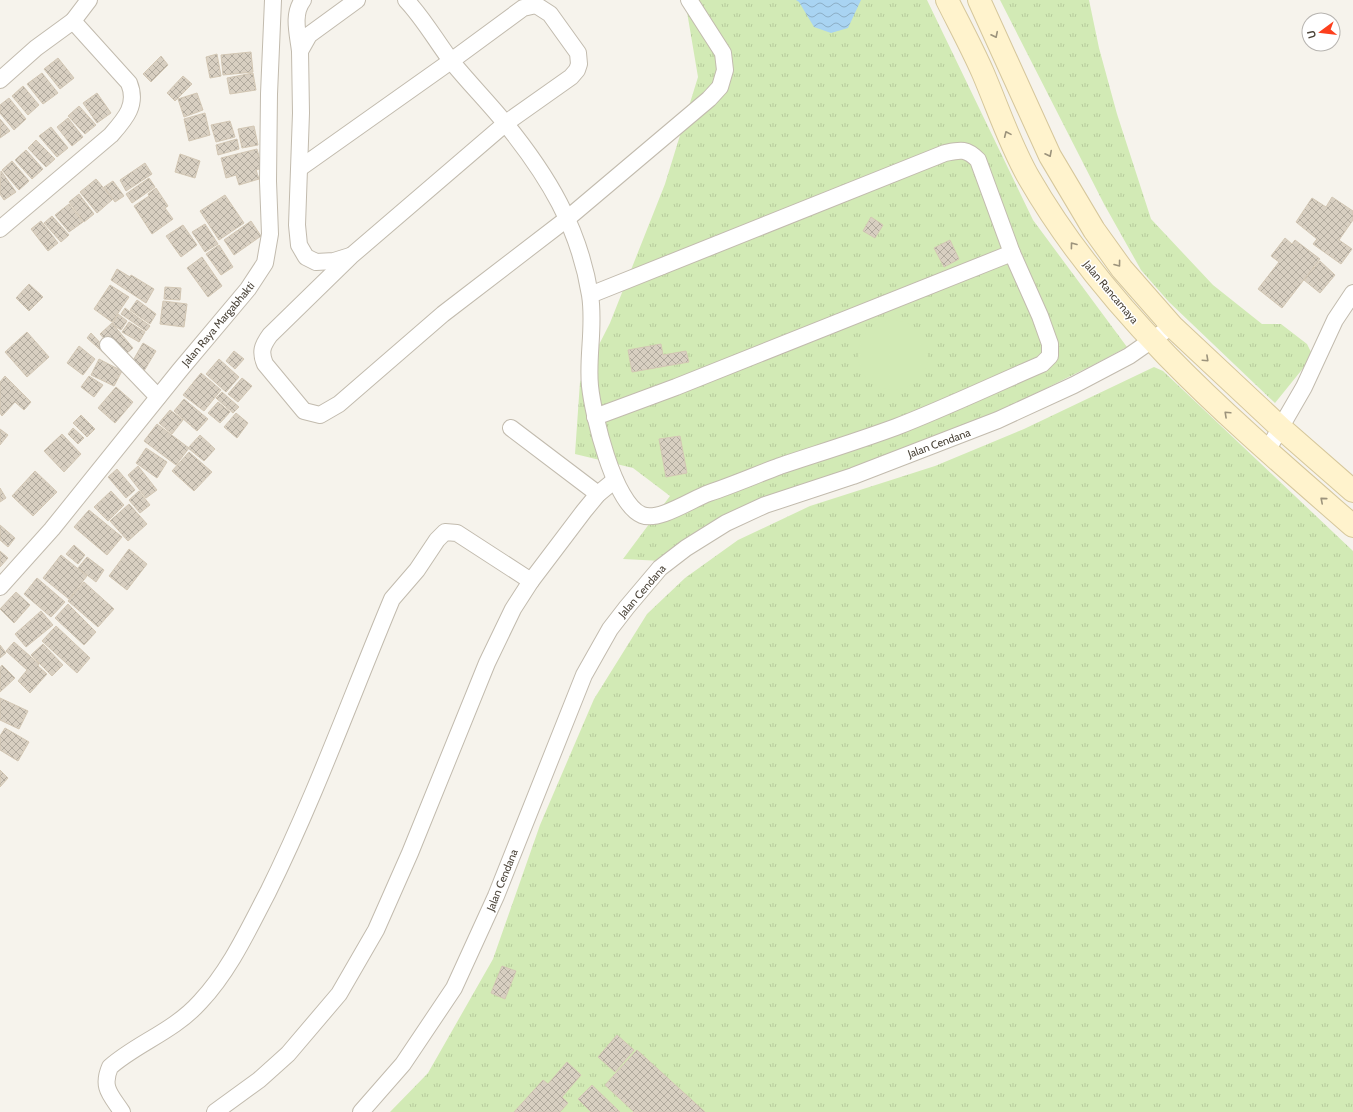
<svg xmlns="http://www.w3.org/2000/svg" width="1353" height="1112" viewBox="0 0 1353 1112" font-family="Cabin,sans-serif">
	<defs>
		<pattern id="grass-tufts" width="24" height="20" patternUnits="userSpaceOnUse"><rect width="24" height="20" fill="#d2eab5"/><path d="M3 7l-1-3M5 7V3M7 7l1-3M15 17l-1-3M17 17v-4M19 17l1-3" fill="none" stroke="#b6ca9c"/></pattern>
		<pattern id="water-waves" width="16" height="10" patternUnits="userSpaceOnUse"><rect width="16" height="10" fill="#a9d4f2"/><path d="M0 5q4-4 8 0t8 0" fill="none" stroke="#8caec5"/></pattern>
		<pattern id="building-cross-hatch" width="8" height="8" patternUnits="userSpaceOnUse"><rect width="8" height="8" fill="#d8cfc1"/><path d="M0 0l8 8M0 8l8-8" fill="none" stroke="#b1aa9e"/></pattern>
	</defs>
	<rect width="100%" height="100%" fill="#f6f3ec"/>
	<g fill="url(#grass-tufts)">
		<polygon points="685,0 927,0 1033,220 1127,347 1095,364 937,442 861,465 662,561 623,559 670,496 633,468 575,454 580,382 610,323 665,184 698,77"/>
		<polygon points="1000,0 1089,0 1099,48 1117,114 1151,219 1213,285 1262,324 1281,324 1307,344 1313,356 1275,403 1169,302 1141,270 1104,204"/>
		<polygon points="1154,367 1163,371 1353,551 1353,1112 390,1112 428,1073 493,959 540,825 594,699 647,614 685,578 738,540 810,506 935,466 1024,429"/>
	</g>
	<circle fill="#d2eab5" cx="893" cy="355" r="35"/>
	<polygon fill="url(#water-waves)" points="796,0 861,0 848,28 831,33 814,27 799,2"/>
	<g fill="url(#building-cross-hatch)" stroke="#d3c7b4">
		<polygon points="251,52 253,72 223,75 221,55"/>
		<polygon points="217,54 221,76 210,78 206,57"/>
		<polygon points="161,56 168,65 151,82 143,74"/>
		<polygon points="58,58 74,78 60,89 44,69"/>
		<polygon points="42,73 58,93 43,104 27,84"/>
		<polygon points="253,73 256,90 230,94 227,78"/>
		<polygon points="183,76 192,84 175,101 167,93"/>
		<polygon points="23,86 39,105 28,115 12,96"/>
		<polygon points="97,93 111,113 97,123 83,103"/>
		<polygon points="197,93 203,110 184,117 178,99"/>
		<polygon points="9,98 26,119 14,130 0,113 0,105"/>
		<polygon points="79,106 96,125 85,134 68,116"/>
		<polygon points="205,113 210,135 189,141 184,119"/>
		<polygon points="68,118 83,137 72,146 57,127"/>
		<polygon points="0,119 10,131 0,138"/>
		<polygon points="230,121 235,137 216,142 211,125"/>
		<polygon points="254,126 258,145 242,148 238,129"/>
		<polygon points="51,127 68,148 57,157 39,136"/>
		<polygon points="237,139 239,149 218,155 216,145"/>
		<polygon points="36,140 55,159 46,167 28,148"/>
		<polygon points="257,149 262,168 256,170 259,179 239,185 236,175 226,178 221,158"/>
		<polygon points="26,150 43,169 32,179 15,160"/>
		<polygon points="180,154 200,161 195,178 175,172"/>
		<polygon points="12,161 29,181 19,190 2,170"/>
		<polygon points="145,163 152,174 126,191 120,180"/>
		<polygon points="1,171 16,192 4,200 0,194"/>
		<polygon points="149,178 155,187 132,203 126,194"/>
		<polygon points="96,179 113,199 97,213 80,192"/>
		<polygon points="113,181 124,196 115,202 104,187"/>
		<polygon points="156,188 168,206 165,208 173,219 152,234 134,206 149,196 148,194"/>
		<polygon points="79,194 94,214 84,222 69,202"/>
		<polygon points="225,195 244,223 219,240 200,211"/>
		<polygon points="1332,197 1353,211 1353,220 1339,240 1352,249 1341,264 1313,244 1317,239 1296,222 1312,198 1326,207"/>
		<polygon points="69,204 83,222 69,232 55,215"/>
		<polygon points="52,216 69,235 61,242 44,223"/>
		<polygon points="871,217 883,225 875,238 863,231"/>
		<polygon points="41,221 58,243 48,251 31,229"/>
		<polygon points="251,221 261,236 234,255 224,240"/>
		<polygon points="205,224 218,244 205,252 192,232"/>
		<polygon points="183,225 197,245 181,257 166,236"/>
		<polygon points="1285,238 1292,244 1295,240 1320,259 1282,308 1258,289 1279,262 1271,256"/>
		<polygon points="950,240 959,259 944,267 934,248"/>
		<polygon points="219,245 233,267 221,275 206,254"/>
		<polygon points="202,257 222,286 208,297 187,268"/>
		<polygon points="1320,261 1335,275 1320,293 1304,280"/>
		<polygon points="117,269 130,277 131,275 154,289 146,303 111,280"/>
		<polygon points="29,284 43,297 29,311 16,298"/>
		<polygon points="110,285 129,297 112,322 94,309"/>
		<polygon points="165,287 181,288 180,300 164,299"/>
		<polygon points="137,300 156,314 150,324 130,310"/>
		<polygon points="163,301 187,304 184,327 160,324"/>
		<polygon points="125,308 150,326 146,331 121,314"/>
		<polygon points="118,314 127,321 121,330 112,324"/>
		<polygon points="129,322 145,332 139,342 122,332"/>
		<polygon points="112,323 133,348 121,358 100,334"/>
		<polygon points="27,332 49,357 27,377 5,352"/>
		<polygon points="91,333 108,351 105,354 87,338"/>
		<polygon points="143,343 156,351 144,371 131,364"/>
		<polygon points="661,344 663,355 686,351 689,362 632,372 628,350"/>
		<polygon points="79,346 95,359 83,375 67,363"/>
		<polygon points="234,351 244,359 235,369 226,361"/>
		<polygon points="99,359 122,371 114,386 91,375"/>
		<polygon points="219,359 239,377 226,392 206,374"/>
		<polygon points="201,373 221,390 204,411 183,395"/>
		<polygon points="5,376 31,402 24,410 15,402 2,416 0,413 0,382"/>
		<polygon points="89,376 103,385 94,397 81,387"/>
		<polygon points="242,378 252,386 238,402 228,394"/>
		<polygon points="116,387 133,402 115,423 98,408"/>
		<polygon points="222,392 239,407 233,413 216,398"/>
		<polygon points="184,399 208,419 197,431 174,411"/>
		<polygon points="218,402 230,412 220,423 208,413"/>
		<polygon points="170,410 183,420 172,434 159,423"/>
		<polygon points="236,413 248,423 237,438 224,427"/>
		<polygon points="81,415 95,429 87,437 73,423"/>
		<polygon points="157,424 189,448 176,465 144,441"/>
		<polygon points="73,428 84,438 78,444 68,434"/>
		<polygon points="0,429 8,435 0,445"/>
		<polygon points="62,434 81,454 64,472 44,451"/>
		<polygon points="200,435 215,449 204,461 188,448"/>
		<polygon points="680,436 687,473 666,477 659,439"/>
		<polygon points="146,448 167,462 157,478 136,463"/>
		<polygon points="189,452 212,472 194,491 172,471"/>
		<polygon points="138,466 157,490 146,498 128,475"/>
		<polygon points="117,469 135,490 126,498 108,477"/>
		<polygon points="35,471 57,492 33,516 12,496"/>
		<polygon points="0,488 6,498 0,502"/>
		<polygon points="111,491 124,505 108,521 94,507"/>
		<polygon points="139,491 150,505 140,513 129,500"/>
		<polygon points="129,504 147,524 128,541 110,521"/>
		<polygon points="89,510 122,537 107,555 74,527"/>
		<polygon points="0,525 15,538 8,547 0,540"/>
		<polygon points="74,545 85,555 78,564 66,554"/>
		<polygon points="129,549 147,564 127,590 109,576"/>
		<polygon points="0,551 8,558 0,567"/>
		<polygon points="61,555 87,576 69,599 43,578"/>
		<polygon points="87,557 104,570 96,582 78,568"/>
		<polygon points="37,578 65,602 51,617 24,594"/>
		<polygon points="84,582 114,609 98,627 68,601"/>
		<polygon points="16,592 30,605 14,623 0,609"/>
		<polygon points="68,604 96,632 84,645 55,618"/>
		<polygon points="41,611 53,625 26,647 15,634"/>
		<polygon points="56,626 90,658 77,673 42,641"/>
		<polygon points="14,642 39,664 38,666 47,674 30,693 18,681 27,670 6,651"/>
		<polygon points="43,644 63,665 52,676 31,655"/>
		<polygon points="0,645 6,653 0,658"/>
		<polygon points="2,665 15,678 0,692 0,668"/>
		<polygon points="0,698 28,711 19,729 0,720"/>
		<polygon points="5,728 29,742 18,761 0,750 0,736"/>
		<polygon points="0,770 8,778 0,787"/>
		<polygon points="502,966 516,971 505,999 491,993"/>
		<polygon points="617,1035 634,1050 615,1072 598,1057"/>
		<polygon points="637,1050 705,1112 634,1112 605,1085"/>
		<polygon points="567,1062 581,1075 562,1097 568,1103 560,1112 514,1112 543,1080 548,1084"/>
		<polygon points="592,1085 620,1112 591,1112 578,1099"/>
	</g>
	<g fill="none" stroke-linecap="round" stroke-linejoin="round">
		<defs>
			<g id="street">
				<path d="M 406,0 C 424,19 436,41 452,62 C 469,83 488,102 505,123 C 548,176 579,227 590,295 C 595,326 587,357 590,386 C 593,415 614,504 642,515 C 659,522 692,499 709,493 C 733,485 756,475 780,466 C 819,453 858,441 896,427 C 945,408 993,385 1042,364 L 1050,356 L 1050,344 L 1040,316 L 1012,253 L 978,160 C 966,148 960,150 945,153 L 590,295"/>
				<path d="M 300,51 C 298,34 292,14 303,0"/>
				<polyline points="0,80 36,48 73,21 89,0"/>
				<path d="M 300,168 L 451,61 L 523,8 L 536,5 L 550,14 L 578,53 L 579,64 L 577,70 L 571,77 L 506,123 L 351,256 L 270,335 C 262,346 260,352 265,364 L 304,411 L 320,415 L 339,404 L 443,314 L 568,218 L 709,99 L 720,87 L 725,70 L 723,53 L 689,0"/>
				<path d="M 0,229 L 111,135 C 125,119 138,105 129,83 L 73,21"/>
				<polyline points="350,256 334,261 316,262 306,257 299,245 297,225 301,113 300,51 309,35 357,0"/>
				<polyline points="108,345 158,397"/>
				<polyline points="595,417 676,387 1012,253"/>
				<polyline points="511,428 598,494"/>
				<polyline points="1267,451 1304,387 1335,320 1353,293"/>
				<polyline points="0,587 52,529 180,370 248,289 265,263 270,234 268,181 269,94 273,0"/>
				<path d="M 122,1112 C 111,1095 101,1088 110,1067 C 137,1043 173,1032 200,1002 C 230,970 248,930 268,892 C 315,797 351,697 392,599 L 417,570 L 437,540 L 445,532 L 457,533 L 531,581"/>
				<polyline points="215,1112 259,1080 288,1054 339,994 376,930 410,853 487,663 513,609 531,581 584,511 598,494 615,480"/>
				<polyline points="361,1112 403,1064 454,988 496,896 584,675 610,629 627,607 660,568 686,548 726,523 765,505 853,476 998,420 1074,385 1129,356 1172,326"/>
			</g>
			<g id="secondary">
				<path d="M 947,0 C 959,24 972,48 983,73 C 998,108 1010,145 1029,178 C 1109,317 1234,422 1353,526"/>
				<polyline points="979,0 1050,156 1094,230 1122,269 1172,326 1281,428 1353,491"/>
			</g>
		</defs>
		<use href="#street" stroke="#c2bbae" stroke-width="18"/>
		<use href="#secondary" stroke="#d6c79b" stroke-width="24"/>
		<use href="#street" stroke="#fff" stroke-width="16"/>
		<use href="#secondary" stroke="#fff3cd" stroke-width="22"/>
	</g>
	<defs><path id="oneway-chevron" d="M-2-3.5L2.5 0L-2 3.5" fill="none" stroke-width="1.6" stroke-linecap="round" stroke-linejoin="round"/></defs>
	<g stroke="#9c937c">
		<use href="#oneway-chevron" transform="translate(995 35) rotate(64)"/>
		<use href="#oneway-chevron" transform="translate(1007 134) rotate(-114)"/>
		<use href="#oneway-chevron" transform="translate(1049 154) rotate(63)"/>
		<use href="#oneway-chevron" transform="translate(1073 245) rotate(-127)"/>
		<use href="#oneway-chevron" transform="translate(1118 264) rotate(53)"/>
		<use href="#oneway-chevron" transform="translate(1206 359) rotate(43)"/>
		<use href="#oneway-chevron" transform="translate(1227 414) rotate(-137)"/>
		<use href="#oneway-chevron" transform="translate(1323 500) rotate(-139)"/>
	</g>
	<g text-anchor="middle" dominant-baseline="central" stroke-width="3" stroke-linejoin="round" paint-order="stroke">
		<g font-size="11" fill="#4b4439" stroke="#fff">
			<text transform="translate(1111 292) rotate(50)">Jalan Rancamaya</text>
			<text transform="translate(218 324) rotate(-50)">Jalan Raya Margabhakti</text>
			<text transform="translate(939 443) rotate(-20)">Jalan Cendana</text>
			<text transform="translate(642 591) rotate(-49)">Jalan Cendana</text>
			<text transform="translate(502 880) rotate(-68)">Jalan Cendana</text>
		</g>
	</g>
	<g transform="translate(1321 32) rotate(255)"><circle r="19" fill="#ffffff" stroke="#b7b4b0"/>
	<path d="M0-3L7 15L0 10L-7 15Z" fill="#fc3f1d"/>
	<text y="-6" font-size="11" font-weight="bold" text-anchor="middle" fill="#4b4439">U</text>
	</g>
</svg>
